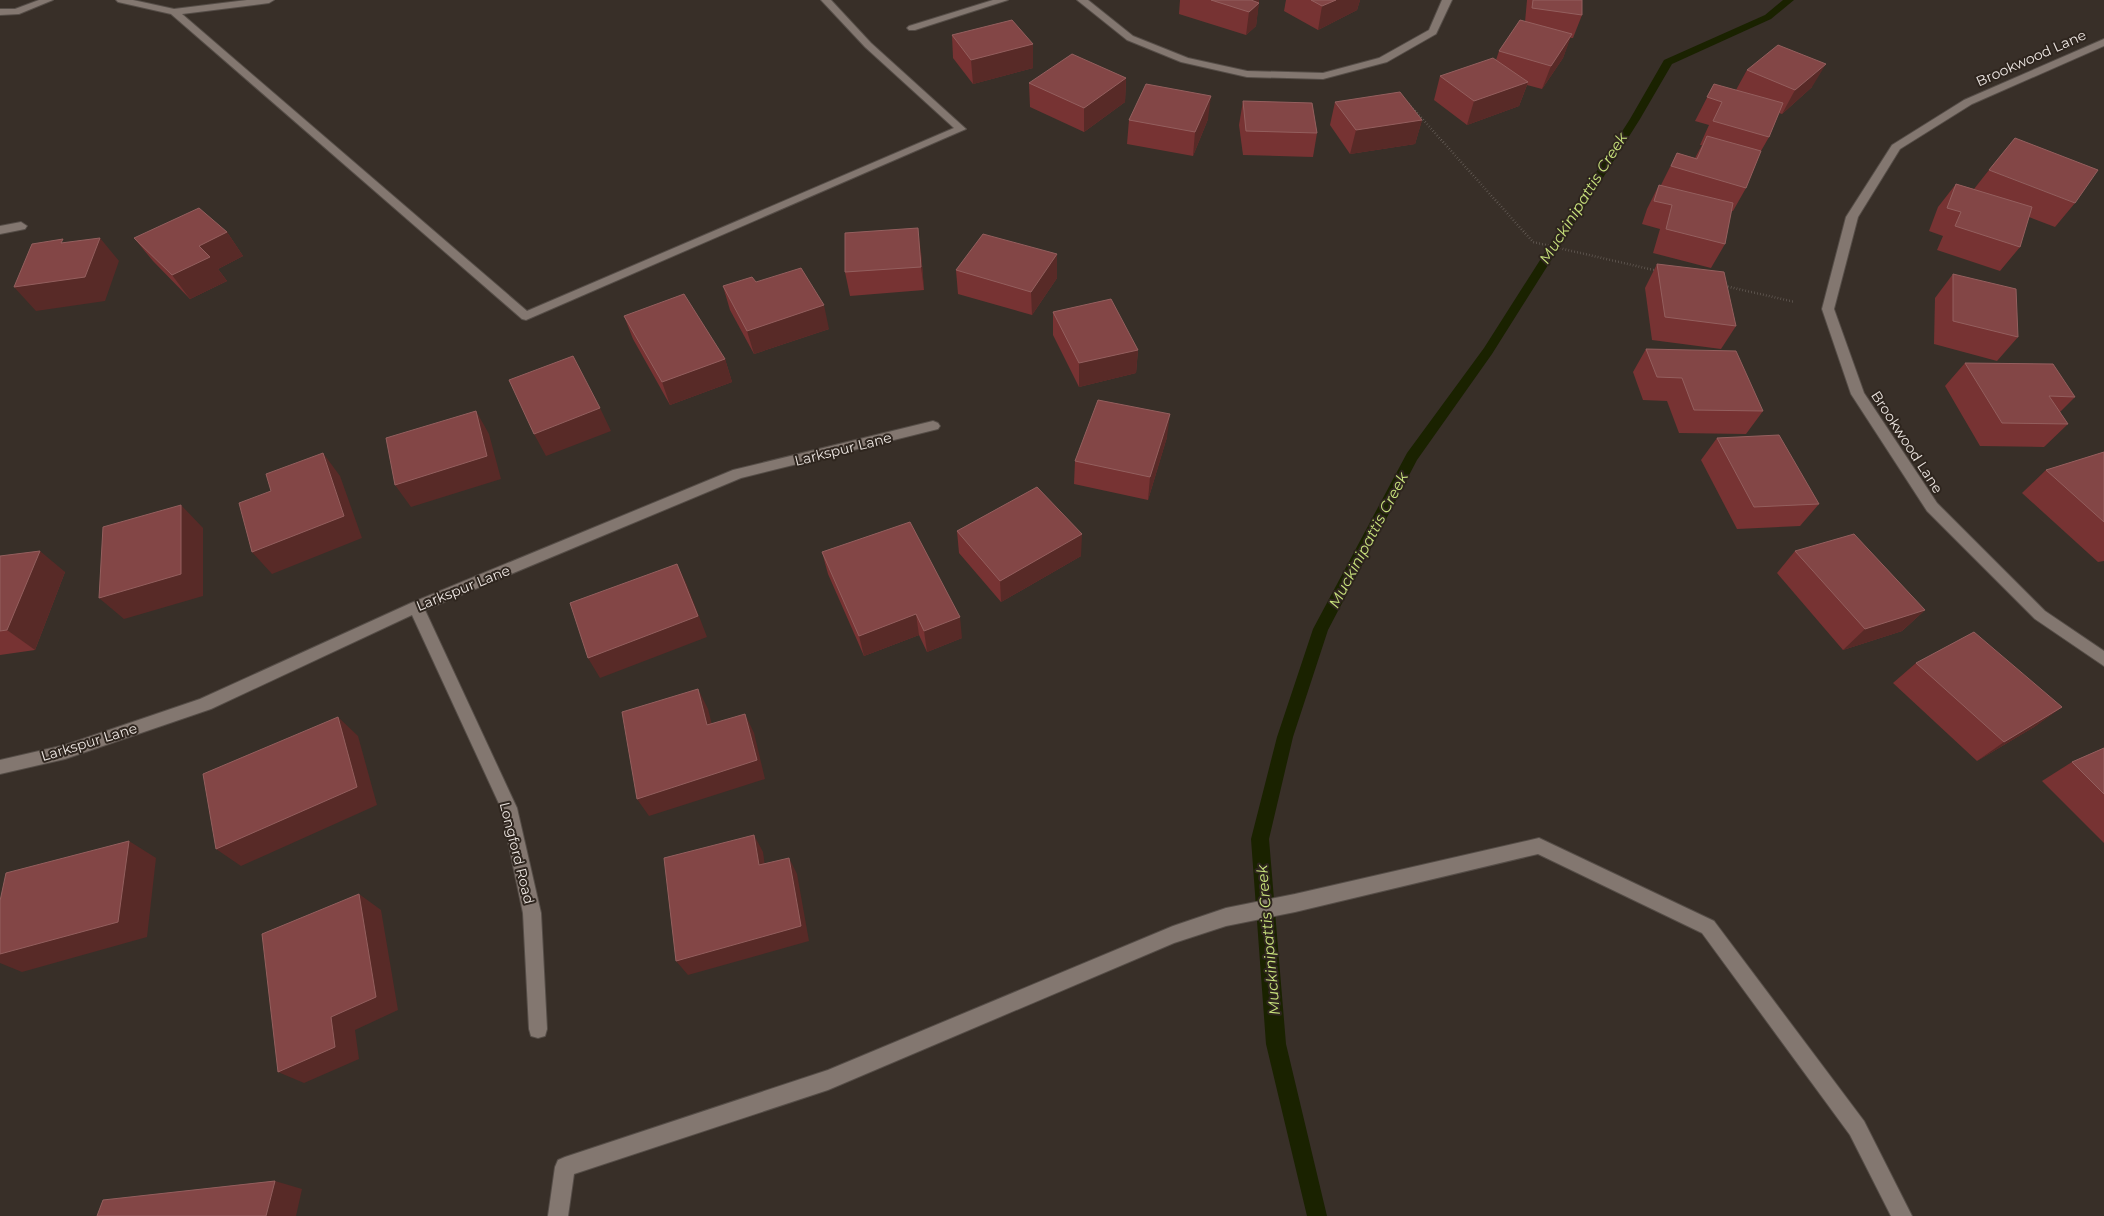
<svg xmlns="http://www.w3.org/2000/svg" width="2104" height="1216" viewBox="0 0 2104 1216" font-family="Montserrat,sans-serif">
	<rect width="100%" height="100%" fill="#382f28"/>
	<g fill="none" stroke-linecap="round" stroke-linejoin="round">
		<polygon fill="#1a2200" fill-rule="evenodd" points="1783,0 1794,0 1771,19 1672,64 1640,119 1492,354 1417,460 1328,630 1293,737 1269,839 1286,1044 1327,1216 1307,1216 1266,1044 1251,839 1277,737 1313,629 1407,453 1484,348 1630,119 1664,60 1765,15"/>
		<defs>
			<g id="lane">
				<polygon points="39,0 53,0 19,14 0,15 0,9 15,9"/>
				<polygon points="116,0 133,0 174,9 247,0 274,0 269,3 182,14 527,311 954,128 865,47 821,0 831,0 871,43 966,129 526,320 522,319 171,14 118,2"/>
			</g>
			<g id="street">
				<polygon points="993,0 1008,0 915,30 909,30 907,28 909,26"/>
				<polygon points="1077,0 1088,0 1133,36 1188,58 1247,71 1323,73 1379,58 1429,30 1442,0 1452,0 1436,34 1387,62 1323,79 1247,77 1181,62 1127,40"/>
				<polygon points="2104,39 2104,46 1972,104 1900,149 1858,217 1834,309 1864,393 1937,503 2045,611 2104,651 2104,666 2035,619 1927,511 1851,394 1822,309 1846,217 1892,145 1964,100"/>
				<polygon points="21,222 27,226 25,229 0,234 0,226"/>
				<polygon points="933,421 938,423 940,426 938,429 741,478 425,610 517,808 541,913 547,1029 545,1036 538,1038 531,1036 529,1029 523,913 501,808 412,615 211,709 65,759 0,774 0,760 65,745 200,699 411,603 733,470"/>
				<polygon points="1539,838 1714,921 1864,1121 1912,1216 1891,1216 1850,1135 1702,933 1538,854 1295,912 1226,926 1174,943 828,1090 574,1174 568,1216 548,1216 555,1167 558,1160 565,1157 828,1070 1173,926 1226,908 1295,894"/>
			</g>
		</defs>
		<use href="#lane" stroke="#554d47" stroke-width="2"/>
		<use href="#street" stroke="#554d47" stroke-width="2"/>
		<g stroke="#776f69" stroke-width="2.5" stroke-dasharray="0.5 2.5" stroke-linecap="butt">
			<polyline points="1409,104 1533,242 1658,271"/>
			<polyline points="1725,286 1795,302"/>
		</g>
		<use href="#lane" fill="#837770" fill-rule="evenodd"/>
		<use href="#street" fill="#837770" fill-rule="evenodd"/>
	</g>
	<g fill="#733">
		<polygon points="1180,0 1259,0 1256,26 1246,35 1179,14"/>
		<polygon points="1286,0 1360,0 1357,10 1318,30 1284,11"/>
		<polygon points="1527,0 1582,0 1582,15 1573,38 1570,38 1563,58 1542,89 1527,85 1519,106 1467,125 1434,100 1440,76 1496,60 1499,51 1525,22"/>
		<polygon points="952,35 1033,44 1033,68 973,84 953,58"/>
		<polygon points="1747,70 1812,87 1782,114 1779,113 1769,137 1761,151 1746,188 1733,211 1731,211 1725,244 1711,268 1653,253 1660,229 1642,224 1647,209 1659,185 1661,185 1677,153 1695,158 1702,145 1700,145 1709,125 1695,121 1714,84 1736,90"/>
		<polygon points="1126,78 1125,102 1084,132 1030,107 1029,83"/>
		<polygon points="1243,101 1317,133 1313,157 1243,155 1239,125"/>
		<polygon points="1335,102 1422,120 1415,144 1350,154 1330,125"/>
		<polygon points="1208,119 1193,156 1127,144 1129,120"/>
		<polygon points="1989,170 2075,203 2055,227 2029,217 2020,247 2000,271 1937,250 1943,236 1929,231 1938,207 1956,184 1974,189"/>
		<polygon points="227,232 243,256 218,269 227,281 190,299 153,261 134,238"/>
		<polygon points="921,252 924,290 850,296 845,272"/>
		<polygon points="1657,264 1736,326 1721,349 1652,340 1645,288"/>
		<polygon points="956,270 1057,278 1032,315 958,294"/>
		<polygon points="1953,274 2018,337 1997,361 1934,344 1935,298"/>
		<polygon points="756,282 829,329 754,354 730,310 723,286"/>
		<polygon points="1053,312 1138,350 1136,373 1079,387 1053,335"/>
		<polygon points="624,316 725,359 732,382 670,405 633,339"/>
		<polygon points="1646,349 1763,411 1746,434 1679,433 1667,401 1643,400 1633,372"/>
		<polygon points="1965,363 2075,397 2060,412 2068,424 2044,447 1980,446 1945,386"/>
		<polygon points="1167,437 1148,500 1074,484 1075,461"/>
		<polygon points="1717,438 1819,504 1800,526 1737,529 1701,460"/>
		<polygon points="2104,452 2104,561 2098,562 2022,493 2046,470"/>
		<polygon points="957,531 1081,556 1001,602 959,553"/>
		<polygon points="1795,551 1925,610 1902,631 1843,650 1777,573"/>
		<polygon points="822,552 962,638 927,652 919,635 864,656 828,574"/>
		<polygon points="0,556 65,572 35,650 0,655"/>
		<polygon points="1916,663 2062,707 2034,727 1977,761 1893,683"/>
		<polygon points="2104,748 2104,843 2042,781 2072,762"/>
	</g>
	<g fill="#582a27">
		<polygon points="1248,0 1259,0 1258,4 1259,3 1256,26 1246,35 1249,12"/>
		<polygon points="1336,0 1360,0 1357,10 1318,30 1322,6"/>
		<polygon points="1572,34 1563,58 1542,89 1551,66"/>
		<polygon points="1033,44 1033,68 973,84 971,60"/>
		<polygon points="1826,64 1812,87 1782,114 1795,90"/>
		<polygon points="1126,78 1125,102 1084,132 1084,108"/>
		<polygon points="1528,82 1519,106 1467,125 1474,101"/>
		<polygon points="1211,96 1208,119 1193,156 1195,132"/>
		<polygon points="1422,120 1415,144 1350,154 1356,130"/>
		<polygon points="918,228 921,252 924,290 921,267"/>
		<polygon points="227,232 243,256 218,269 227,281 190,299 172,275 199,246"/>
		<polygon points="100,238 119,261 105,301 36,311 14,287"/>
		<polygon points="1057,254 1057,278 1032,315 1031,292"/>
		<polygon points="824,305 829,329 754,354 747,331"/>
		<polygon points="1138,350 1136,373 1079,387 1079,363"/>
		<polygon points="725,359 732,382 670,405 662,382"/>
		<polygon points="600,408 611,431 546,456 534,434"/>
		<polygon points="476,411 489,434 501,479 411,507 395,485"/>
		<polygon points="1170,414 1167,437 1148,500 1150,477"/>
		<polygon points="323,453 340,476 362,538 272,574 252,552"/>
		<polygon points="181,505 203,528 203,596 124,619 99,598"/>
		<polygon points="1082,534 1081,556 1001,602 1000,581"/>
		<polygon points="40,551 65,572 35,650 7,630"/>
		<polygon points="677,564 687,585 707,637 600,678 588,658"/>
		<polygon points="1925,610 1902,631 1843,650 1865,629"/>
		<polygon points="916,614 919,635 864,656 859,636"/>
		<polygon points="960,617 962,638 927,652 924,631"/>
		<polygon points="698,689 708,709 717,745 707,725"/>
		<polygon points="2062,707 2034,727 1977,761 2004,742"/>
		<polygon points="745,714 754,733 765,779 649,816 637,799"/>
		<polygon points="338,717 358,736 377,805 241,866 216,849"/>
		<polygon points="754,835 763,852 767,882 759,865"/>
		<polygon points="129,841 156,858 147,937 22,972 0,963 0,954"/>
		<polygon points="789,858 797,874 809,941 688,975 676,961"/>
		<polygon points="359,894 381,910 398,1010 355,1030 359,1059 304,1083 278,1072 331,1017"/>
		<polygon points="275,1181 302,1189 296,1216 266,1216"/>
	</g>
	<g fill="#834646" stroke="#945f5e">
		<polygon points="1211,0 1251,0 1259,3 1249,12"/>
		<polygon points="1311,0 1336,0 1322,6"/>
		<polygon points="1533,0 1582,0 1582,15 1532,8"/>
		<polygon points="1012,20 1033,44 971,60 952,35"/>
		<polygon points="1520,20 1572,34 1551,66 1499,51"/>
		<polygon points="1778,45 1826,64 1795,90 1747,70"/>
		<polygon points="1072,54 1126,78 1084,108 1029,83"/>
		<polygon points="1493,58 1528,82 1474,101 1440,76"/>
		<polygon points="1146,84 1211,96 1195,132 1129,120"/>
		<polygon points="1714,84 1783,103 1769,137 1713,121 1722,102 1707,97"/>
		<polygon points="1400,92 1422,120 1356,130 1335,102"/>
		<polygon points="1243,101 1312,103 1317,133 1246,131"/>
		<polygon points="1707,136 1761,151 1746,188 1671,166 1677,153 1697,159"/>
		<polygon points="2015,138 2098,170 2075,203 1989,170"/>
		<polygon points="1956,184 2032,207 2020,247 1955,226 1961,212 1947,208"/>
		<polygon points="1659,185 1733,203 1725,244 1666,229 1672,205 1654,201"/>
		<polygon points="199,208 227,232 199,246 210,257 172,275 134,238"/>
		<polygon points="918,228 921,267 845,272 845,233"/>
		<polygon points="983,234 1057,254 1031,292 956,270"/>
		<polygon points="100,238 85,277 14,287 32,244 63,239 61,243"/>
		<polygon points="1657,264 1724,272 1736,326 1665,317"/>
		<polygon points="801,268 824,305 747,331 723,286 752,277 756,282"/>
		<polygon points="1953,274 2016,289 2018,337 1953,321"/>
		<polygon points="684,294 725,359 662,382 624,316"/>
		<polygon points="1111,299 1138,350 1079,363 1053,312"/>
		<polygon points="1646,349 1736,351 1763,411 1694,410 1682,378 1657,377"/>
		<polygon points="573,356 600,408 534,434 509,380"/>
		<polygon points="1965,363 2053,364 2075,397 2049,396 2068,424 2002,423"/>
		<polygon points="1098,400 1170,414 1150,477 1075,461"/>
		<polygon points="476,411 487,456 395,485 386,438"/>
		<polygon points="1779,435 1819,504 1754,507 1717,438"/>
		<polygon points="2104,452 2104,522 2046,470"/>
		<polygon points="323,453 344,516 252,552 239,503 271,491 266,474"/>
		<polygon points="1037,487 1082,534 1000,581 957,531"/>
		<polygon points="181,505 181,574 99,598 103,527"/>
		<polygon points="910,522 960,617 924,631 916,614 859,636 822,552"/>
		<polygon points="1854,534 1925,610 1865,629 1795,551"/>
		<polygon points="40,551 7,630 0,631 0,556"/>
		<polygon points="677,564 698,616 588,658 570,603"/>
		<polygon points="1974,632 2062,707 2004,742 1916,663"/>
		<polygon points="698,689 707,725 745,714 757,760 637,799 622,712"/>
		<polygon points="338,717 357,787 216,849 203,774"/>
		<polygon points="2104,748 2104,794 2072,762"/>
		<polygon points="754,835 759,865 789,858 801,926 676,961 664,858"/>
		<polygon points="129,841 118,922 0,954 0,901 6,873"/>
		<polygon points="359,894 376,997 331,1017 335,1047 278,1072 262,934"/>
		<polygon points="275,1181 266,1216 97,1216 103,1200"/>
	</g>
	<g text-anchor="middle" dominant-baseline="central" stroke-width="4" stroke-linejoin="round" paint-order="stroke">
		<g font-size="14" fill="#ece5e1" stroke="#2e251e">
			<text transform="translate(2031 58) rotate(-24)">Brookwood Lane</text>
			<text transform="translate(1907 442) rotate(57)">Brookwood Lane</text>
			<text transform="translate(843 449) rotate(-14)">Larkspur Lane</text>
			<text transform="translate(463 588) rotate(-22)">Larkspur Lane</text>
			<text transform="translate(89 742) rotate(-17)">Larkspur Lane</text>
			<text transform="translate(517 853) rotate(76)">Longford Road</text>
		</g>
		<g font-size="15" font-style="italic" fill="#c9e37c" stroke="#2e251e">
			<text transform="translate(1583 198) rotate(-58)">Muckinipattis Creek</text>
			<text transform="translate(1368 540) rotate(-62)">Muckinipattis Creek</text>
			<text transform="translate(1268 940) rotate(-95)">Muckinipattis Creek</text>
		</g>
	</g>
</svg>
